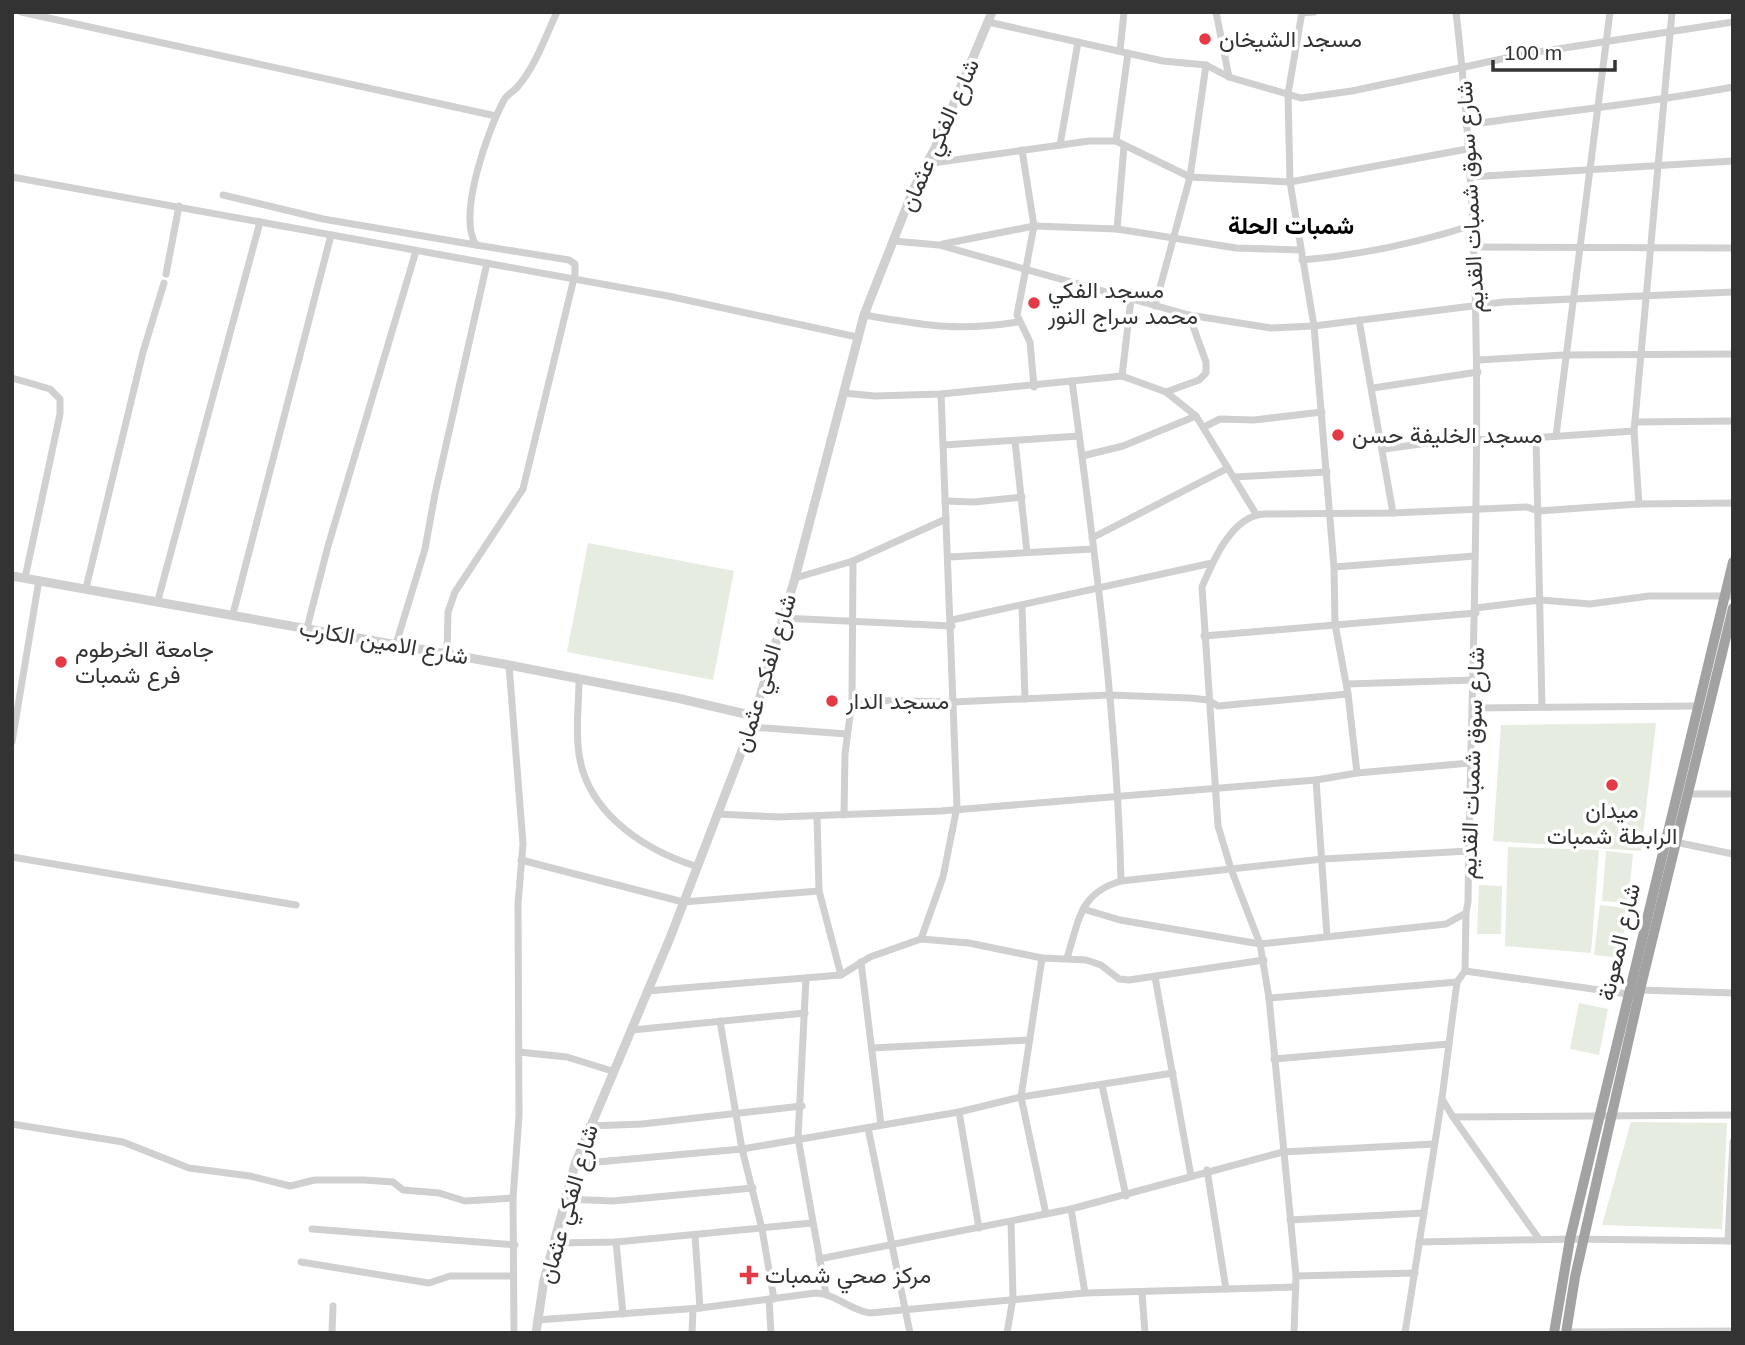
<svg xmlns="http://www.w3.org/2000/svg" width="1745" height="1345" viewBox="0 0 1745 1345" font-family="Helvetica,Vazirmatn,sans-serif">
	<rect width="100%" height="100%" fill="#fff"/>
	<g fill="#e6ecdf">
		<polygon points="588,543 734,571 713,680 567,652"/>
		<polygon points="1656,723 1641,851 1493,841 1501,725"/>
		<polygon points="1508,847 1599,850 1591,953 1505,946"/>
		<polygon points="1606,851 1633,854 1628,903 1602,901"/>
		<polygon points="1479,885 1502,886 1501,934 1477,934"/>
		<polygon points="1600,905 1627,908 1621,958 1594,955"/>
		<polygon points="1579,1003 1608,1009 1599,1055 1570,1049"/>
		<polygon points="1631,1122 1727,1123 1722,1229 1602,1225"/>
	</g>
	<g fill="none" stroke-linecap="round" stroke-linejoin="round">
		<g stroke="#d0d0d0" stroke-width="7">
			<polyline points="21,12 496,116"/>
			<polyline points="1216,12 1229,77"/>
			<polyline points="1302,12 1288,94 1290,182 1314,326 1334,567 1335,624 1348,694 1357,773"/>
			<polyline points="1301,13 1314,12"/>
			<polyline points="988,22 1163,61 1206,65 1229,77 1301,98 1352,91 1525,54 1733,22"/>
			<polyline points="1120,51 1124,12"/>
			<path d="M 1466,125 C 1555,112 1644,104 1733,87"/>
			<polyline points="1116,141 1128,53"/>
			<polyline points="1060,145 1078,42"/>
			<polyline points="1022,150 1034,226 1017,315 1030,342 1034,387"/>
			<polyline points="926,164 1089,141 1116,141 1190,177 1290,182 1467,149"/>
			<polyline points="12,177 668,296 857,337"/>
			<polyline points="1470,177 1733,161"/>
			<polyline points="223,195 323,219 476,245"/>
			<polyline points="1117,229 1124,146"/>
			<polyline points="893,241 939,245 1189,315 1271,328 1314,326 1504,302 1733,292"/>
			<polyline points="943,244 1034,226 1117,229 1236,248 1300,250"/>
			<polyline points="1476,247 1733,248"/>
			<path d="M 1302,260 C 1361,255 1417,243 1473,225"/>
			<polyline points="166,274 179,206"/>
			<polyline points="1155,306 1190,177 1206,65"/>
			<path d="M 864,315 C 924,325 957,332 1018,322"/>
			<polyline points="1359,320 1393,513"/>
			<polyline points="1478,360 1564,355 1733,354"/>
			<polyline points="1122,376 1131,299"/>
			<polyline points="12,378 50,389 60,399 60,414 25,578"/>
			<path d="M 1072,381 C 1094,547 1117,713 1121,881"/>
			<polyline points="1373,388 1478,372"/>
			<polyline points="1166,392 1199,380 1206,373 1206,362 1189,315"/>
			<polyline points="843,393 875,396 941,394 1122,376 1166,392 1196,416 1256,514"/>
			<polyline points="1636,422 1733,421"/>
			<polyline points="1204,427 1220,419 1254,420 1322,412"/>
			<polyline points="1556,436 1610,12"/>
			<polyline points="1536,437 1542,707"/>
			<polyline points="1015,441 1027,552"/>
			<polyline points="944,445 1079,436"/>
			<polyline points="1384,449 1457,439 1503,440 1634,431"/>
			<polyline points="1082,456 1123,446 1196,416"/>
			<polyline points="1234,477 1327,472"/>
			<polyline points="945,501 974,502 1022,497"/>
			<polyline points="1639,504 1634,431 1672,12"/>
			<polyline points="1092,538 1228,468"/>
			<polyline points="949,557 1093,549"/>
			<polyline points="1334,567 1475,556"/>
			<polyline points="795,578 853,561 946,519"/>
			<polyline points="86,588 143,352 164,283"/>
			<polyline points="158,600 260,222"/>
			<polyline points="1022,606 1025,699"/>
			<polyline points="1476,608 1541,600 1590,604 1649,596 1733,596"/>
			<polyline points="233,614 331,235"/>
			<polyline points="782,618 952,626"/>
			<polyline points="952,620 1212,563"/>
			<polyline points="307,628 328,546 416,251"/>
			<polyline points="1204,636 1476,613"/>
			<polyline points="396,644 425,549 435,494 487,263"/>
			<path d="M 447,654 L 448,612 L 455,592 L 523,489 L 575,274 L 575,264 L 569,260 L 476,245 C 457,215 488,130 504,100 C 508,93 515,91 519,85 C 536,65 546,35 557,12"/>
			<polyline points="509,665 523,844 518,904 519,1116 513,1198 514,1333"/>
			<path d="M 579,679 C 579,701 576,723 578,745 C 582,809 640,848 695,866"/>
			<polyline points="1347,684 1474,680"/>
			<polyline points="852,700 953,702 1109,695 1190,698 1208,700 1218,706 1348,694"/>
			<polyline points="1474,708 1697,706"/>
			<polyline points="751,727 847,734"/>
			<polyline points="12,742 39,580"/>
			<polyline points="1316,780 1327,936"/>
			<polyline points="1688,794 1733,794"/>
			<polyline points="717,814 778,817 941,811 1316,780 1357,773 1470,763"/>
			<polyline points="844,815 845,754 852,700 853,561"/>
			<polyline points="817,816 819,891 841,975"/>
			<polyline points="1675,842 1733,854"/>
			<polyline points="12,857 296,905"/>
			<polyline points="521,860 683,902 819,891"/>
			<polyline points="1083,909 1120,920 1260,944"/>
			<polyline points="921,939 943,877 957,807 941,394"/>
			<path d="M 1260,944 L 1231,869 L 1218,826 L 1202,587 C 1213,561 1232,515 1265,514 L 1393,513 L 1527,507 L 1538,511 L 1639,504 L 1733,503"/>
			<polyline points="1042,958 1021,1097 1046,1214"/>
			<path d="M 1067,958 C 1079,921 1079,893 1121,881 L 1323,859 L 1469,851"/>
			<polyline points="861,962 881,1125"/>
			<polyline points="1465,971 1628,994 1640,990 1733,993"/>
			<polyline points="1155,977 1191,1176"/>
			<polyline points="806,978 798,1138 826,1294"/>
			<polyline points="647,991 841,975 870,957 921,939 969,943 1042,958 1086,960 1101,965 1119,979 1129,980 1264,960"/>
			<polyline points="1269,998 1457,982"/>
			<polyline points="720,1021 742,1149 762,1229 774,1299"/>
			<polyline points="632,1030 805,1013"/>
			<polyline points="872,1048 1029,1040"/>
			<polyline points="519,1052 567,1057 612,1071"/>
			<polyline points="1274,1059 1449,1044"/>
			<polyline points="1102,1085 1126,1196"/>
			<polyline points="1442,1099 1453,1117 1733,1115"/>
			<polyline points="959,1112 979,1228"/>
			<polyline points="1453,1117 1539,1239"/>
			<polyline points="12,1124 123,1142 189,1168 250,1176 290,1186 315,1180 364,1180 393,1182 403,1190 439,1193 465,1201 513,1198"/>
			<polyline points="589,1126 642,1124 802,1106"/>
			<polyline points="868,1128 910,1333"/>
			<polyline points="575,1164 742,1149 959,1112 1021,1097 1173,1073"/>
			<polyline points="1207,1170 1226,1289"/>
			<polyline points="564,1199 613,1201 753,1188"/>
			<polyline points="1071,1209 1085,1293"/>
			<polyline points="1290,1220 1424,1213"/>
			<polyline points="312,1229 515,1245"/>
			<polyline points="695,1235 700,1308"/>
			<polyline points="1728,1241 1733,1142"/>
			<polyline points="616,1242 623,1314"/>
			<polyline points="1419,1242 1570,1239 1733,1241"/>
			<polyline points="553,1243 616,1242 812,1223"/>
			<polyline points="819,1259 1071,1209 1283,1152 1434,1144"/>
			<polyline points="301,1262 429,1283 450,1276 513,1276"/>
			<polyline points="1296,1276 1415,1273"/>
			<polyline points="1142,1293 1145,1333"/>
			<polyline points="769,1299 771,1333"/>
			<path d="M 537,1320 L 700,1308 L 816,1293 C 836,1294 850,1310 870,1313 L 1085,1293 L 1296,1287"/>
			<polyline points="1566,1332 1733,1331"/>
			<polyline points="332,1333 333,1306"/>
			<polyline points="692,1333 693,1309"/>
			<polyline points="1007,1333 1013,1298 1011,1222"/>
			<path d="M 1294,1333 L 1296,1276 L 1269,998 L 1260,944 L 1446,924 L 1466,913 L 1468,902 C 1472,605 1491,308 1456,12"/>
			<polyline points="1405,1333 1442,1098 1457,982 1465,971 1466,913"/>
		</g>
		<g stroke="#d0d0d0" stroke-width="9">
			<polyline points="12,576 509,665 677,698 754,716"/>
			<polyline points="536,1333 544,1280 575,1164 670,938 751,727 795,578 864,315 914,188 936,146 992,12"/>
		</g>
		<g stroke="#a2a2a2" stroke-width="10">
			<polyline points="1554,1333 1570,1239 1733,562"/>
			<polyline points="1566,1333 1575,1277 1640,990 1733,608"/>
		</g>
	</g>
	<g fill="#e63946" stroke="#fff" stroke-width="2.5">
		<circle cx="1205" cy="39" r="7"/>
		<circle cx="1034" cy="303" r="7"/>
		<circle cx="1338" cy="435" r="7"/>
		<circle cx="61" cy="662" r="7"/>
		<circle cx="832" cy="701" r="7"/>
		<circle cx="1612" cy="785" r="7"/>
		<path d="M745.5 1264.5h7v7h7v7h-7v7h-7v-7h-7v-7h7z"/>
	</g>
	<g text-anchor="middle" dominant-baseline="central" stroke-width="7" stroke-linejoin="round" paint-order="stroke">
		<g font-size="23" fill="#333" stroke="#fff" text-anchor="start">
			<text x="1219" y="39">مسجد الشيخان</text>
			<text x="1048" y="290">مسجد الفكي<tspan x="1048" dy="26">محمد سراج النور</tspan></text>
			<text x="1352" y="435">مسجد الخليفة حسن</text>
			<text x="75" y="649">جامعة الخرطوم<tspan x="75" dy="26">فرع شمبات</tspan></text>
			<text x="846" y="701">مسجد الدار</text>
			<text x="1612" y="810" text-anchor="middle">ميدان<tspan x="1612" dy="26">الرابطة شمبات</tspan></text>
			<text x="765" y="1275">مركز صحي شمبات</text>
		</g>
		<g font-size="23" fill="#333" stroke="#fff">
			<text transform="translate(939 135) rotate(-66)">شارع الفكي عثمان</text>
			<text transform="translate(1470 197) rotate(-93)">شارع سوق شمبات القديم</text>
			<text transform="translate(384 642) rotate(10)">شارع الامين الكارب</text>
			<text transform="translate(765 673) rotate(-73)">شارع الفكي عثمان</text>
			<text transform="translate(1472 763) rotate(-88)">شارع سوق شمبات القديم</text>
			<text transform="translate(1619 942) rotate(-77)">شارع المعونة</text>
			<text transform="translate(568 1204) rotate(-74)">شارع الفكي عثمان</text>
		</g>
		<g font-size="24" font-weight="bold" fill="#000" stroke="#fff">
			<text x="1291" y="225">شمبات الحلة</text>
		</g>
	</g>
	<rect width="1745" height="1345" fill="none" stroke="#333333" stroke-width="28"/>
	<path d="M1493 60v10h122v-10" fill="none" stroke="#333333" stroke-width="3.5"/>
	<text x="1504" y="60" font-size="21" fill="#333333" stroke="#ffffff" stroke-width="5" paint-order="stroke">100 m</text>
</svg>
